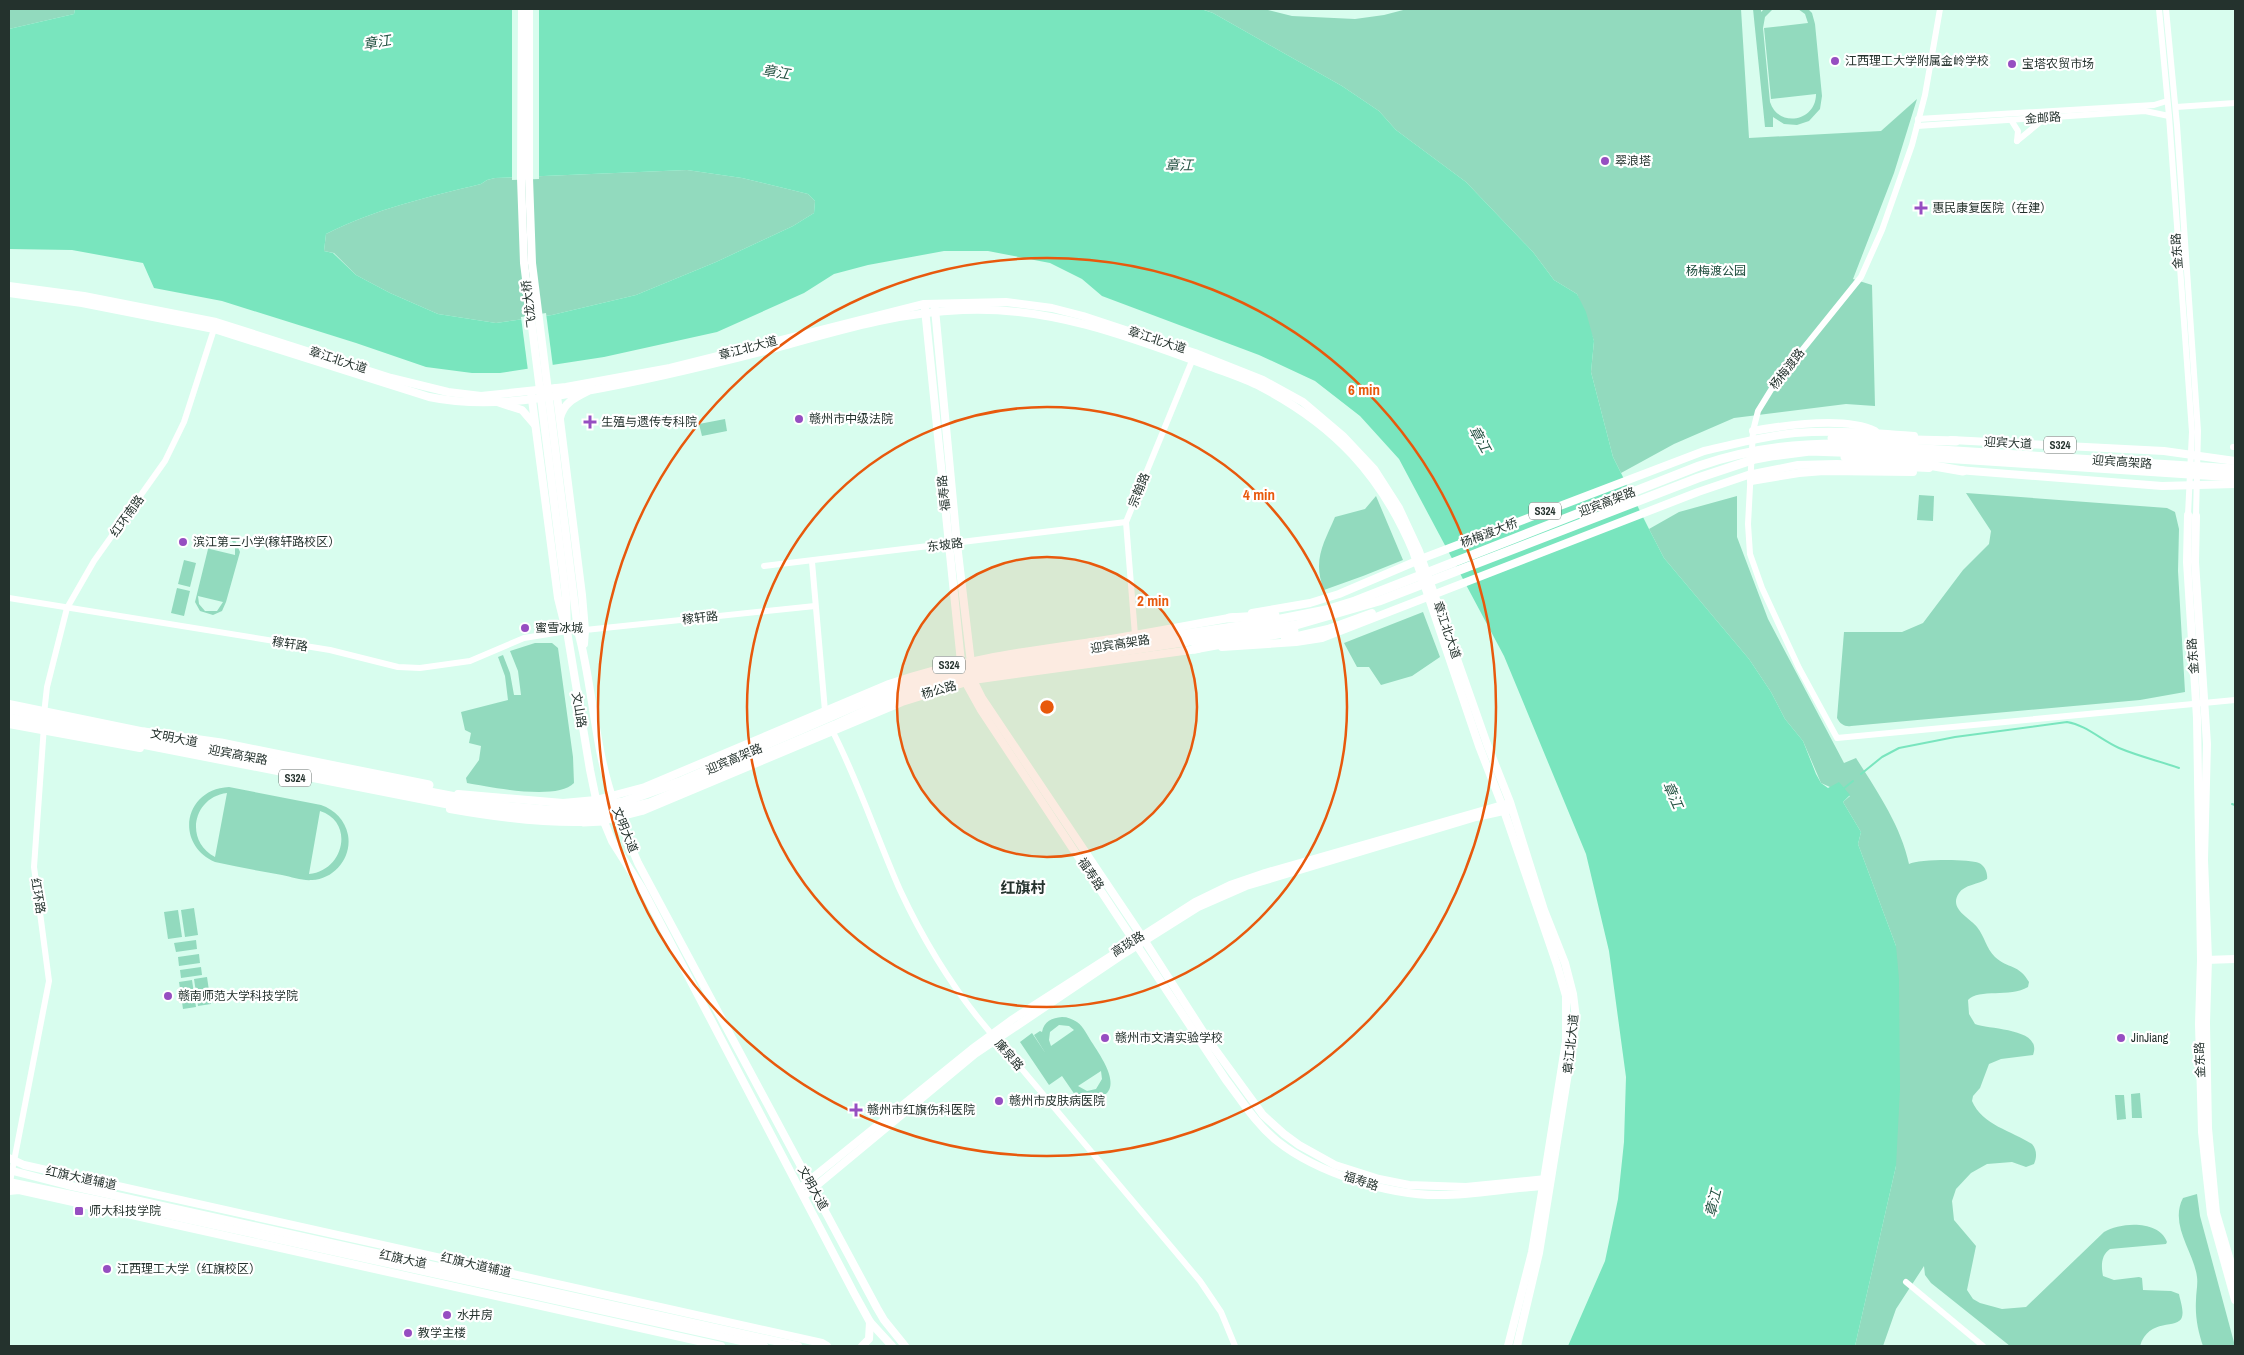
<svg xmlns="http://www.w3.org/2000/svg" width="2244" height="1355" viewBox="0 0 2244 1355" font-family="'Archivo Narrow','Noto Sans SC',sans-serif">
	<rect width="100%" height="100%" fill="#d8fdee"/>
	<g fill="#92dabe" fill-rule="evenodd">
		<polygon points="9,9 75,9 74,14 9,29"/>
		<polygon points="1201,9 1264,9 1292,16 1355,19 1384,15 1407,9 1741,9 1749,138 1881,131 1917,99 1894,173 1853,279 1872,285 1875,406 1846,404 1734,418 1674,444 1621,473 1613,457 1591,372 1594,341 1577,294 1554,280 1533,252 1466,182 1396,130 1379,111 1342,86 1213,13"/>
		<path d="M 1753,9 L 1761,9 L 1761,12 L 1764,9 L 1773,9 L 1765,17 L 1763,28 L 1770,102 C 1778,128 1816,122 1816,94 L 1771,99 L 1764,28 L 1808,23 L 1805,14 L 1798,9 L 1808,9 L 1812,13 L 1815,24 L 1822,96 L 1820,109 L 1809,121 L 1797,125 L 1784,124 L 1773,117 L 1773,127 L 1765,127 Z"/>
		<path d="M 687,170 L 742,178 L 808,194 L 815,201 L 814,213 L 793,226 L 716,262 L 636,295 L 552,315 L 496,323 L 438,314 L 390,293 L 356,275 L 334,253 L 324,251 L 326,234 C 375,209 428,197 481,184 L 487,180 L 495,178 Z"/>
		<polygon points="725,419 727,431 702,436 699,424"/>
		<path d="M 1966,493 L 2167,508 L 2175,512 L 2179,529 L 2178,571 L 2185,692 L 2140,700 L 1851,726 C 1845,727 1840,724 1837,718 L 1844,632 L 1902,632 L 1923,623 L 1963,570 L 1989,544 L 1991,531 Z"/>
		<polygon points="1919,495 1934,496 1933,521 1917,520"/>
		<path d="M 1376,496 L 1403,560 L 1363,576 L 1324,590 C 1312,560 1324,543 1335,517 L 1365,509 Z"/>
		<path d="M 1737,496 L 1737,537 L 1768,619 L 1844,763 L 1856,758 C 1877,791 1901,826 1909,864 C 1919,859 1969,859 1979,863 C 1985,866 1988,873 1987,879 C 1979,884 1964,885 1959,893 C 1948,909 1970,918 1977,927 C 1985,937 1986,948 1995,957 C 2008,969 2019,964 2029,982 L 2028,987 C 2010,998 1979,988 1968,1000 L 1969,1014 L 1975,1024 C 1991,1030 2043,1028 2033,1055 L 2001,1059 L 1989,1064 L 1980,1088 L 1973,1096 L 1972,1101 C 1982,1125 2012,1131 2032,1144 C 2037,1150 2037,1157 2034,1164 L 2026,1167 L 2012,1162 L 1987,1164 L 1971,1173 L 1956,1189 L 1952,1201 L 1954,1220 L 1976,1246 L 1967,1290 L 1973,1299 L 1980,1303 L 2002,1309 L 2026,1307 L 2104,1232 C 2121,1222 2159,1220 2167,1242 L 2166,1244 L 2110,1249 C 2101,1255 2101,1266 2103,1276 L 2114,1280 L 2139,1277 L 2142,1278 L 2143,1290 L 2171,1291 L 2179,1294 C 2180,1300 2184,1310 2182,1317 C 2178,1330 2149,1317 2140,1346 L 2010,1346 L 1931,1283 L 1925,1275 L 1924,1266 L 1896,1309 L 1883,1346 L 1855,1346 L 1896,1166 L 1896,946 L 1858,844 L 1861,832 L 1843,802 L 1850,796 L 1821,783 L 1803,741 L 1785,719 L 1771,692 L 1749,659 L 1664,558 L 1649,529 L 1679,512 Z"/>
		<path d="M 222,535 L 235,540 L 240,552 L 226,602 L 222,611 L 213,615 L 200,611 L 195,602 L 209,545 L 213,539 ZM 220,538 L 232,541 L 235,546 L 235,555 L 210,549 L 213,543 ZM 198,596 L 223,602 L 217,611 L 205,611 L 199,604 Z"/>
		<polygon points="184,560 196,563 190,587 178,584"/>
		<polygon points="177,588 190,591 184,616 171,613"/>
		<polygon points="1423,612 1440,657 1412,676 1381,685 1369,667 1357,667 1344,643"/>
		<path d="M 535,643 L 552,643 L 558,648 L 573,757 L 574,783 C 557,801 490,787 467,783 L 466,778 L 479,760 L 481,746 L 469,743 L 471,733 L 465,730 L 461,712 L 508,700 L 505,676 L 498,657 L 503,655 L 510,673 L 514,695 L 521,695 L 518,671 L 510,651 Z"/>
		<path d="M 229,787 L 321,805 C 335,810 345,820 348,835 C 352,857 335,879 312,880 C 303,881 292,877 282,875 C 260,871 237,867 215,862 C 174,844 184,789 229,787 ZM 227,793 L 215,857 C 184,841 193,797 227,793 ZM 320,811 C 355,822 344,871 309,874 Z"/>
		<polygon points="194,908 198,935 185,937 181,910"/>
		<polygon points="178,910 182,937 168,939 164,912"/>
		<polygon points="196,940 197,949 176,952 174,943"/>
		<polygon points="199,954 200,963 179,966 178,957"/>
		<polygon points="201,967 202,975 181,978 180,970"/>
		<polygon points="207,977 211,1004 198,1006 194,979"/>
		<polygon points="192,980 196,1007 183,1009 179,982"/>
		<path d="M 1062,1017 C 1068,1017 1072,1019 1077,1022 C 1084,1027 1088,1037 1093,1044 C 1104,1061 1129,1098 1088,1099 L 1091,1104 L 1084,1108 L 1062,1076 L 1049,1085 L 1020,1042 L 1032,1033 L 1046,1054 L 1034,1035 L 1040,1031 L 1042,1032 C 1044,1021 1052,1018 1062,1017 ZM 1059,1025 L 1069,1026 L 1074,1030 L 1051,1046 L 1049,1040 L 1050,1032 ZM 1101,1071 L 1102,1079 L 1096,1089 L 1087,1091 L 1078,1086 Z"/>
		<polygon points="2140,1093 2142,1118 2132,1118 2131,1094"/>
		<polygon points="2115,1095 2124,1095 2126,1119 2117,1120"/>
		<path d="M 2197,1194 L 2200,1216 L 2235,1346 L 2203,1346 C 2198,1331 2195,1317 2196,1300 C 2196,1293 2198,1284 2197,1277 C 2194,1252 2169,1225 2183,1198 Z"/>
	</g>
	<path fill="#79e5be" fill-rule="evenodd" d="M 75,9 L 1201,9 L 1213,13 L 1342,86 L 1379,111 L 1396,130 L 1466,182 L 1533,252 L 1554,280 L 1577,294 L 1586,312 L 1594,341 L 1591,372 L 1613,457 L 1649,529 L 1664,558 L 1749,659 L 1771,692 L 1785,719 L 1803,741 L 1816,774 L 1821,783 L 1828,788 L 1839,782 L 1850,795 L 1843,802 L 1861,832 L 1858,844 L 1896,946 L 1899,979 L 1900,1089 L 1896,1166 L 1855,1346 L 1568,1346 L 1605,1261 L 1618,1199 L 1624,1142 L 1626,1077 L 1609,951 L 1586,854 L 1504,656 L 1399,459 L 1360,416 L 1315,381 L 1259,355 L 1102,296 L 1082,279 L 1050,263 L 988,251 L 944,251 L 868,265 L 834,274 L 804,293 L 717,332 L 604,357 L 500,373 L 472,373 L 426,367 L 356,343 L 222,301 L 154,288 L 143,263 L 72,250 L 9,249 L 9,29 L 74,14 ZM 687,170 L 742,178 L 808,194 L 815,201 L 814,213 L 793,226 L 716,262 L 636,295 L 552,315 L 496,323 L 438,314 L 390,293 L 356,275 L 333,253 L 324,251 L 326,234 C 375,209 428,197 481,184 L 487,180 L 495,178 Z"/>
	<g fill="#d8fdee">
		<polygon points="512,9 539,9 539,179 512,180"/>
		<polygon points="546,313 553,367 528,371 521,317"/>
	</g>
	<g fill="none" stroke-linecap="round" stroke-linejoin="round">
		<g stroke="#79e5be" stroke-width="2">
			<path d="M 1861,774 L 1882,757 L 1899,748 L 1955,737 L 2067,722 C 2086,725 2101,740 2119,748 C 2138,756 2159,761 2179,768"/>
			<polyline points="1843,789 1853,781"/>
			<polyline points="2232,804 2235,805"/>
		</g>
		<g stroke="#fff" stroke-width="6">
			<polyline points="1940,9 1925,95 1912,145 1882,230 1861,277 1774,385 1758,411 1753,431 1748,524 1750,554 1762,588 1799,668 1837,738 2235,700"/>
			<polyline points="2159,9 2169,116 2192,432 2188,515"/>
			<polyline points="2166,9 2177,125 2198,431 2196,516"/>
			<polyline points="2176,107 2235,103"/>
			<polyline points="1918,119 2154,105 2167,101"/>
			<polyline points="2011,120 2018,131 2017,141"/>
			<polyline points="1917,126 2145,111 2169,116"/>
			<polyline points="2017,141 2045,118"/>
			<polyline points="2233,447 2235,447"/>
			<polyline points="812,562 825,711"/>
			<polyline points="764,566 1126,522"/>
			<polyline points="9,598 330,650 398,667 420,668 470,661 524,638 567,631"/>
			<polyline points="585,630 815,606"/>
			<polyline points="1135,635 1126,522 1194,356"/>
			<polyline points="44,714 47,687 67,608 94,561 165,461 184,422 215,326"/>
			<path d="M 833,732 C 859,783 877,838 900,890 C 927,948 962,1003 1005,1049 L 1200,1281 L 1221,1312 L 1235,1346"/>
			<polyline points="9,1187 49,981 34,867 44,726"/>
			<polyline points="1906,1282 1983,1346"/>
		</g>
		<g stroke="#fff" stroke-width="8">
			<polyline points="9,286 84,296 216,322 391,378 448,392 481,396 566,387 670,368 924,304 1006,302 1052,308 1083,316 1195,353 1263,380 1303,402 1343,436 1374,469 1399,508 1419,551 1487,744 1510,802 1544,910 1565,963 1573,994 1576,1018 1573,1042 1539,1253 1517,1346"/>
			<path d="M 9,293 L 82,303 L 214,329 L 429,397 C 482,408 533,400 586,391 C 648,380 710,365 772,349 C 834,332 898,312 963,310 C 1048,306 1128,336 1206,365 C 1224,372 1244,378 1261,387 C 1334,425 1381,475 1413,551 L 1479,746 L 1502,805 L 1557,965 L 1566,996 L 1566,1041 L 1543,1186 L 1532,1252 L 1508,1346"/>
			<path d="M 925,309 L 961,662 L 966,683 L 981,710 L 1226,1080 C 1242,1101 1256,1124 1277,1141 C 1317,1173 1390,1196 1441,1195 C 1477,1195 1512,1187 1548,1186"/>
			<polyline points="935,309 957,544 973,680 982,698 1141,935 1209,1041 1263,1115 1284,1134 1299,1145 1335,1165 1379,1179 1409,1185 1466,1187 1546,1179"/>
			<polyline points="2188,515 2187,562 2197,718 2201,960 2199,1024 2202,1132 2211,1214 2235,1300"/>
			<polyline points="2196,516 2195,562 2207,744 2204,860 2208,959 2206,1023 2208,1128 2216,1213 2235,1277"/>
			<polyline points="2205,960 2235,959"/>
			<polyline points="9,1158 24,1165 822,1343 827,1346"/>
			<polyline points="800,1188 972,1049 1013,1019 1195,902 1230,885 1265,873 1506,804"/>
			<polyline points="9,1191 19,1190 721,1346"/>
			<polyline points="804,1196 975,1054 1125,953 1198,907 1246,886 1476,817 1508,810"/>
		</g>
		<g stroke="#fff" stroke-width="8">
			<polyline points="522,9 521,178 524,263 566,597 567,631 590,770 597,804"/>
			<path d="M 529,9 L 529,178 L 532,263 L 578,631 C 593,686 594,745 613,800"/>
			<polyline points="556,388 582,595 585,630 584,644"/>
			<polyline points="531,392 558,598 564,622"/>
			<polyline points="500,403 522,410 535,425"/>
			<path d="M 560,418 C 564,402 576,397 590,390"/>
			<path d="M 1753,431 C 1786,425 1845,416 1875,431"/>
			<polyline points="1951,440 2164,451 2235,461"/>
			<polyline points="1958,470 2162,486 2235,484"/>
			<polyline points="1751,481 1799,473 1824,471 1913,472"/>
			<path d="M 1252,613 L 1310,603 L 1339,594 L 1426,557 L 1704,451 C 1734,444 1764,436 1795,433 C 1835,430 1875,433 1914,436"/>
			<polyline points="1285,639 1328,629 1372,613"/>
			<polyline points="1222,647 1296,642 1322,638 1698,492 1748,475 1798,465 1837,464 1929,468"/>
			<polyline points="9,704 150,733"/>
			<polyline points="9,724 140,748"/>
			<path d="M 458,794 L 563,803 L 596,800 L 645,787 L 889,684 C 957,660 1027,651 1098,641 C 1143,634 1189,625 1234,617"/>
			<path d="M 450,809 C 495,817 538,823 583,822"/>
			<polyline points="617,813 638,863 877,1308 884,1320 905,1346"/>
			<polyline points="602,817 612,841 643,890 854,1293 870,1322 892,1346"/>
			<polyline points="603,821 642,811 902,702 973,680 1198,649"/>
			<polyline points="9,1170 67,1185 798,1346"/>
			<polyline points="9,1182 164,1214 764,1346"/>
			<polyline points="862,1346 869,1339 870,1322"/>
		</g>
		<g stroke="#fff" stroke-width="9">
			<polyline points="1832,438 1956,441"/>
			<polyline points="1845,457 1917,463 1963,471"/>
			<polyline points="1229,618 1275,615"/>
			<polyline points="1194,649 1294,631"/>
			<path d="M 9,709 L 141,737 L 503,806 L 546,810 L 581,809 L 623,802 L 682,781 L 894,689 L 967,669 L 1009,660 L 1260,623 L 1326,610 L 1355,601 L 1699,466 C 1747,449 1796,443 1847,444 L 2235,469"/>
			<polyline points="9,718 453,805 546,817 581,816 612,812 650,803 835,725 897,696 932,685 1010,668 1296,625 1379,601 1698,478 1755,459 1771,456 1810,451 1865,453 2235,477"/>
			<polyline points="144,732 221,743 429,785"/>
			<polyline points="583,822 603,821"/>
		</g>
	</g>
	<circle cx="1047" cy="707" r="150" fill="#e8590c" fill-opacity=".12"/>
	<g fill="none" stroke="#e8590c" stroke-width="2.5">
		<circle cx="1047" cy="707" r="150"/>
		<circle cx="1047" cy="707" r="300"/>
		<circle cx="1047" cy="707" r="449"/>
	</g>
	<g fill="#964ec1" stroke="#fff" stroke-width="2">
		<circle cx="1835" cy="61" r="5"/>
		<circle cx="2012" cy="64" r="5"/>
		<circle cx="1605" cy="161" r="5"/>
		<path d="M1918.5 200.5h5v5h5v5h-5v5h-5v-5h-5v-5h5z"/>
		<circle cx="799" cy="419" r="5"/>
		<path d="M587.5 414.5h5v5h5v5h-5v5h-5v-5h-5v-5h5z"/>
		<circle cx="183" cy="542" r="5"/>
		<circle cx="525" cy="628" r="5"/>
		<circle cx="168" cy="996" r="5"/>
		<circle cx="1105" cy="1038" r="5"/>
		<circle cx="2121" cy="1038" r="5"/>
		<circle cx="999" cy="1101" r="5"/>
		<path d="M853.5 1102.5h5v5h5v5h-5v5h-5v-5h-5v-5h5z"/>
		<rect x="74" y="1206" width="10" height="10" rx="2.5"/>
		<circle cx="107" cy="1269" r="5"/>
		<circle cx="447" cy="1315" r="5"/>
		<circle cx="408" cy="1333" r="5"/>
	</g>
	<g text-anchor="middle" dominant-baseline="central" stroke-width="4.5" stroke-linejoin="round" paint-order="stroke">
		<g fill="#fff" stroke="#66706c" stroke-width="1">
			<rect x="2044" y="436.5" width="32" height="17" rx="4"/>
			<rect x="1529" y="502.5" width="32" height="17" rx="4"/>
			<rect x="933" y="656.5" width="32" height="17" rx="4"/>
			<rect x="279" y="769.5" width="32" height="17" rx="4"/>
		</g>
		<g font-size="11" font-weight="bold" fill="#24322d">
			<text x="2060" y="445">S324</text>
			<text x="1545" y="511">S324</text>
			<text x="949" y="665">S324</text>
			<text x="295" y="778">S324</text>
		</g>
		<g font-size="12" fill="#24322d" stroke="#fff" text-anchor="start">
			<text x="1845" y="61">江西理工大学附属金岭学校</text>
			<text x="2022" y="64">宝塔农贸市场</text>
			<text x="1615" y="161">翠浪塔</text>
			<text x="1932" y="208">惠民康复医院（在建）</text>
			<text x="809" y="419">赣州市中级法院</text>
			<text x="601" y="422">生殖与遗传专科院</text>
			<text x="193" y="542">滨江第二小学(稼轩路校区）</text>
			<text x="535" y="628">蜜雪冰城</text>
			<text x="178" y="996">赣南师范大学科技学院</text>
			<text x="1115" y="1038">赣州市文清实验学校</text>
			<text x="2131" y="1038">JinJiang</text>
			<text x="1009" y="1101">赣州市皮肤病医院</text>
			<text x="867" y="1110">赣州市红旗伤科医院</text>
			<text x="89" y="1211">师大科技学院</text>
			<text x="117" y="1269">江西理工大学（红旗校区）</text>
			<text x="457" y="1315">水井房</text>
			<text x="418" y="1333">教学主楼</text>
		</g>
		<g font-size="12" fill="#24322d" stroke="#fff">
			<text transform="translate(2043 118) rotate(-4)">金邮路</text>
			<text transform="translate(2177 251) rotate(-94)">金东路</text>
			<text transform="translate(529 304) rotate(-97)">飞龙大桥</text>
			<text transform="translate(1157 340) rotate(18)">章江北大道</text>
			<text transform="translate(748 348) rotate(-15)">章江北大道</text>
			<text transform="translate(338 360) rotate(18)">章江北大道</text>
			<text transform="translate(1787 369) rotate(-52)">杨梅渡路</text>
			<text transform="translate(2008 443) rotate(3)">迎宾大道</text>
			<text transform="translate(2122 462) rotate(4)">迎宾高架路</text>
			<text transform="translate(1139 490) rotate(-68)">宗翰路</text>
			<text transform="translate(944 493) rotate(-96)">福寿路</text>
			<text transform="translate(1607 502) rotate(-21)">迎宾高架路</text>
			<text transform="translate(127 516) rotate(-54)">红环南路</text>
			<text transform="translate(1489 533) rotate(-21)">杨梅渡大桥</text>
			<text transform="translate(945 545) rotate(-7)">东坡路</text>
			<text transform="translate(700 618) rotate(-6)">稼轩路</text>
			<text transform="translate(1447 630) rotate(71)">章江北大道</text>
			<text transform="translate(290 644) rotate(9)">稼轩路</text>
			<text transform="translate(1120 644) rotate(-9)">迎宾高架路</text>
			<text transform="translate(2193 656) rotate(-94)">金东路</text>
			<text transform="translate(939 690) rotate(-16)">杨公路</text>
			<text transform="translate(579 710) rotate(80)">文山路</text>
			<text transform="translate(174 738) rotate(11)">文明大道</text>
			<text transform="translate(238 755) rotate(11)">迎宾高架路</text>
			<text transform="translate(734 759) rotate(-23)">迎宾高架路</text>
			<text transform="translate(625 830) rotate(68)">文明大道</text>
			<text transform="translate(1091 874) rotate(56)">福寿路</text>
			<text transform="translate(38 896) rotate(81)">红环路</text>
			<text transform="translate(1128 944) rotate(-32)">高琰路</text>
			<text transform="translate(1571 1044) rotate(-84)">章江北大道</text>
			<text transform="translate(1009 1055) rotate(49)">廉泉路</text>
			<text transform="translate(2200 1060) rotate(-92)">金东路</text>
			<text transform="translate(81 1178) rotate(12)">红旗大道辅道</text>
			<text transform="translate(1361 1181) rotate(18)">福寿路</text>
			<text transform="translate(813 1188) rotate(61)">文明大道</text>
			<text transform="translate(403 1259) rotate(12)">红旗大道</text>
			<text transform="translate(476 1265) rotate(13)">红旗大道辅道</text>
		</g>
		<g font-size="12" fill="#1a4939" stroke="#fff">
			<text x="1716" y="271">杨梅渡公园</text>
		</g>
		<g font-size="14" font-style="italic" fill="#255343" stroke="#fff">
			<text transform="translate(377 42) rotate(-9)">章江</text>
			<text transform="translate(776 72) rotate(9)">章江</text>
			<text x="1179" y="165">章江</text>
			<text transform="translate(1480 439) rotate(61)">章江</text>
			<text transform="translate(1673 795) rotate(66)">章江</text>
			<text transform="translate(1713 1203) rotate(-76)">章江</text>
		</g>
		<g font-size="15" font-weight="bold" fill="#24322d" stroke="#fff">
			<text x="1023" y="887">红旗村</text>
		</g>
	</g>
	<circle cx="1047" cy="707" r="8" fill="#e8590c" stroke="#fff" stroke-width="2.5"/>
	<g font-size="15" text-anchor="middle" font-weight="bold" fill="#e8590c" stroke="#fff" stroke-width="4.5" stroke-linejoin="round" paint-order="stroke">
		<text x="1364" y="395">6 min</text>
		<text x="1259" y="500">4 min</text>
		<text x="1153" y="606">2 min</text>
	</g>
	<rect width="2244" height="1355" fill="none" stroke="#24322d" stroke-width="20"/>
</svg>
